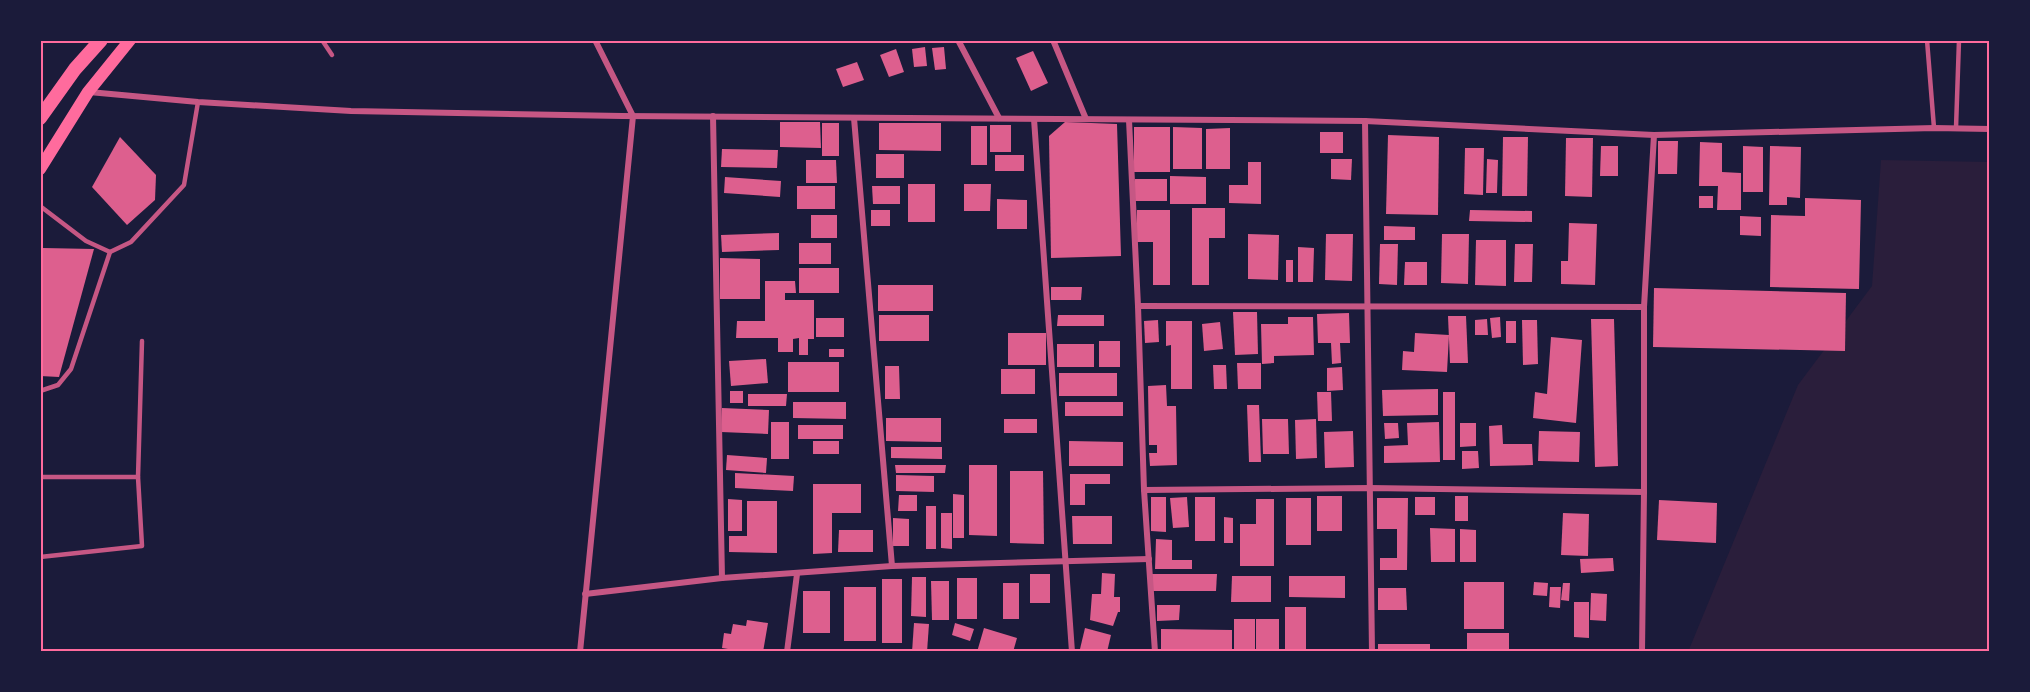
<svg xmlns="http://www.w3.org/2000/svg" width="2030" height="692" viewBox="0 0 2030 692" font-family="'PT Serif',serif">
	<rect width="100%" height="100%" fill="#1b1b3a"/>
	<polygon fill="#2a1e3b" points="1881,160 1989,162 1989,651 1688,652 1798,385 1872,286"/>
	<g fill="#dd5f8e">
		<polygon points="925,47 927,66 914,67 912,49"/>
		<polygon points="944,47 946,69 935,70 932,48"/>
		<polygon points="896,49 904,72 889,77 880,55"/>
		<polygon points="1033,51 1048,83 1031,91 1016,58"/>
		<polygon points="857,62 864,80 843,87 836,69"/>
		<polygon points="780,122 820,122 821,148 780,147"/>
		<polygon points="1065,122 1117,124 1121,256 1051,258 1049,136"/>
		<rect x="822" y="123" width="17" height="33"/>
		<polygon points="879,123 941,123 941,151 879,150"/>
		<rect x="990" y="125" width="21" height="27"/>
		<rect x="971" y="126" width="16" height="39"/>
		<rect x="1134" y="127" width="36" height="45"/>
		<polygon points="1173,127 1202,128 1202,169 1173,169"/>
		<polygon points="1230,128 1230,169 1206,169 1206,129"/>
		<rect x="1320" y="132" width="23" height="21"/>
		<polygon points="1388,135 1439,137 1438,215 1386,214"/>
		<polygon points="120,137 156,175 155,200 127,225 92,187"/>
		<polygon points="1503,137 1528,137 1527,196 1502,196"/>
		<polygon points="1566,138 1593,138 1592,197 1565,196"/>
		<polygon points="1658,141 1678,141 1677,174 1658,174"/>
		<polygon points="1700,142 1722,143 1722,172 1741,173 1741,210 1717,210 1718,186 1699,186"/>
		<polygon points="1601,146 1618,146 1618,176 1600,176"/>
		<polygon points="1743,146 1763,147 1763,192 1743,192"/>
		<polygon points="1770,146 1801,147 1800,198 1787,197 1787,205 1769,205"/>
		<polygon points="1465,148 1484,148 1483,195 1464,194"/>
		<polygon points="722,149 778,150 777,168 721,167"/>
		<rect x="876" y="154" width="28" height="24"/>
		<rect x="995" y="155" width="29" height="16"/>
		<polygon points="1331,159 1352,159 1351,180 1331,179"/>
		<polygon points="1487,159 1498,160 1497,193 1486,193"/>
		<polygon points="806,160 836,160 837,183 806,183"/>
		<polygon points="1248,162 1261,162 1261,204 1229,203 1229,185 1248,185"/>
		<polygon points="1170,176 1206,177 1206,204 1170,204"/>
		<polygon points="725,177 781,181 780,197 724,193"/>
		<rect x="1135" y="179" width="32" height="22"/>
		<rect x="908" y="184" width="27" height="38"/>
		<polygon points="964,184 991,184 990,211 964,211"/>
		<rect x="797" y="186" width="38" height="23"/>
		<polygon points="872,186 900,186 900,204 873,204"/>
		<rect x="1699" y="196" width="14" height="12"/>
		<polygon points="1805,198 1861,200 1859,289 1770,287 1771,215 1805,216"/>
		<polygon points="997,199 1027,200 1027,229 997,229"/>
		<polygon points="1192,208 1225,208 1225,238 1209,238 1209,285 1192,285"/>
		<rect x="871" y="210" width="19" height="16"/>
		<polygon points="1137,210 1170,210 1170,285 1153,285 1153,242 1137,242"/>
		<polygon points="1470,210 1532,211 1532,222 1469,221"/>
		<rect x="811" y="215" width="26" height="23"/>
		<polygon points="1740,216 1761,217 1761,236 1740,235"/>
		<polygon points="1569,223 1597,224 1595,285 1561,284 1561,261 1568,261"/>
		<polygon points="1384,226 1415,227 1415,240 1384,240"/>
		<polygon points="779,233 779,250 722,252 721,235"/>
		<polygon points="1248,234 1279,235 1278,280 1248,279"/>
		<polygon points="1326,234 1353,234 1352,281 1325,280"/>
		<polygon points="1442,234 1469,234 1468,284 1441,283"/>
		<polygon points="1476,240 1506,240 1506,286 1475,285"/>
		<rect x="799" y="243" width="32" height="21"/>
		<polygon points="1380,244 1398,244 1397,285 1379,284"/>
		<polygon points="1515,244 1533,244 1532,282 1514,282"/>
		<polygon points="1298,247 1314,248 1313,282 1298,282"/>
		<polygon points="43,248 94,249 59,377 40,376 40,258"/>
		<polygon points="720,258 760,259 760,299 720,299"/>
		<rect x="1286" y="260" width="7" height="22"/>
		<polygon points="1405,262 1427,262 1427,285 1404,285"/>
		<rect x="799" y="268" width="40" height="25"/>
		<polygon points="765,281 795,281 796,293 785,293 785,300 814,300 814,339 808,339 808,355 799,355 799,338 793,339 793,352 778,352 778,338 736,338 737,321 765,321"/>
		<rect x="878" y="285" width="55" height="26"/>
		<polygon points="1051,287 1082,287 1081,300 1051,300"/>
		<polygon points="1654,288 1846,293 1845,351 1653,347"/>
		<polygon points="1233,312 1257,312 1258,354 1235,355"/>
		<polygon points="1349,313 1350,343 1340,343 1341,363 1332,364 1331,343 1318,343 1317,314"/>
		<rect x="879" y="315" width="50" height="26"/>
		<polygon points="1058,315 1104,315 1104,326 1057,326"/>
		<polygon points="1448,316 1466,316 1468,363 1450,363"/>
		<polygon points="1288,317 1313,317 1314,355 1274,356 1274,363 1262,364 1261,324 1288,324"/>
		<polygon points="1500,317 1501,337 1492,338 1490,318"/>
		<rect x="816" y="318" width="28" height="19"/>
		<polygon points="1487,319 1488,335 1475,335 1475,320"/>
		<polygon points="1591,319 1614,319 1618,466 1595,467"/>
		<polygon points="1158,320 1159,342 1145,343 1144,321"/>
		<polygon points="1522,320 1537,320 1538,364 1523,365"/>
		<polygon points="1166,321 1192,321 1192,389 1171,389 1171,345 1166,346"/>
		<rect x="1506" y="321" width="10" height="22"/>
		<polygon points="1220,322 1223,349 1204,351 1202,324"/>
		<rect x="1008" y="333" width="38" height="32"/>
		<polygon points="1415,333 1449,335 1447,372 1402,370 1403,351 1414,352"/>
		<polygon points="1551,337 1582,340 1576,423 1533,418 1535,392 1547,394"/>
		<rect x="1099" y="341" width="21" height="26"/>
		<rect x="1057" y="344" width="37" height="23"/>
		<rect x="829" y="349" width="15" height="8"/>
		<polygon points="766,359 768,383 731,386 729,361"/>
		<rect x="788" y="362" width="51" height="30"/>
		<polygon points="1237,363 1261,363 1261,389 1238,389"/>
		<polygon points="1213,365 1226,365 1227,389 1214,389"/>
		<polygon points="885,366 899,366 900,399 885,399"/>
		<polygon points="1342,367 1343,390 1327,391 1327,368"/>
		<rect x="1001" y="369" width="34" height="25"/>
		<rect x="1059" y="373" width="58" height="23"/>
		<polygon points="1166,385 1167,406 1176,406 1177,465 1150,466 1149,453 1157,453 1157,445 1149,445 1148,386"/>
		<polygon points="1438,389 1438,415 1383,416 1382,390"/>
		<rect x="730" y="391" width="13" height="12"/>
		<polygon points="1317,392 1331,392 1332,421 1318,421"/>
		<rect x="1443" y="392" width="12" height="68"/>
		<polygon points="748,394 787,394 786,406 748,406"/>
		<polygon points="793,402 846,402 846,419 793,418"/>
		<rect x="1065" y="402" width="58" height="14"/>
		<polygon points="1247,405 1259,405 1261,462 1249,462"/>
		<polygon points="722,408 769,410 768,434 721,432"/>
		<polygon points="886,418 941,418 941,442 886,441"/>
		<rect x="1004" y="419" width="33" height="14"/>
		<polygon points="1262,419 1288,419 1289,454 1263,454"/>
		<polygon points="1316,419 1317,458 1296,459 1295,420"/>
		<rect x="771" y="422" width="18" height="37"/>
		<polygon points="1439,422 1440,462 1384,463 1384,446 1408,445 1407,423"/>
		<polygon points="1384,423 1398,423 1399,438 1385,439"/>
		<polygon points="1460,423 1476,423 1476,446 1460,447"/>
		<rect x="798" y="425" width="45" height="14"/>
		<polygon points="1502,425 1503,444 1532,444 1533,465 1490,466 1489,426"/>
		<polygon points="1353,431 1354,467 1325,468 1324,432"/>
		<polygon points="1539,431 1580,432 1579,462 1538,461"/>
		<rect x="813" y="441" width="26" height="13"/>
		<polygon points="1069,441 1123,442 1123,466 1069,466"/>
		<polygon points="891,447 942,447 942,459 891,458"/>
		<polygon points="1462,451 1478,451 1479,468 1462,469"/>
		<polygon points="727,455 767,458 766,473 726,470"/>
		<polygon points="895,465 946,465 945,473 896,473"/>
		<polygon points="969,465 997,465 997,536 969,535"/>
		<polygon points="1010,471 1043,471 1044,544 1010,543"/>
		<polygon points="735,473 794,476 793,491 735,488"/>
		<polygon points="1070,474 1110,474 1110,484 1085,484 1085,505 1070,505"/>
		<polygon points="896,475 934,476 934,492 896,491"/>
		<polygon points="813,484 861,484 861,513 832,513 832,553 813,554"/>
		<polygon points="953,494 964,495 964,538 953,538"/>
		<polygon points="899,495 917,495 917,511 898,511"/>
		<rect x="1317" y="496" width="25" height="35"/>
		<rect x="1455" y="496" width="13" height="25"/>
		<polygon points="1151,497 1166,497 1166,532 1151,531"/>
		<polygon points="1187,497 1189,527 1173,528 1170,498"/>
		<rect x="1195" y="497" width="20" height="44"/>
		<rect x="1415" y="497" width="20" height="18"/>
		<rect x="1286" y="498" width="25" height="47"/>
		<polygon points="1377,498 1408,498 1407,570 1380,570 1380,558 1397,558 1397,529 1377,529"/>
		<polygon points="728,499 742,500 742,531 728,531"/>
		<polygon points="1256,499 1274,499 1274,566 1240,566 1240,524 1256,524"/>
		<polygon points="1659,500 1717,503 1716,543 1657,540"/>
		<polygon points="747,501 777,501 777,553 729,552 729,536 747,536"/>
		<rect x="926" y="506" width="10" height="43"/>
		<polygon points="941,513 952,513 952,549 941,548"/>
		<polygon points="1563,513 1589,514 1588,556 1561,555"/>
		<polygon points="1072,516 1112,516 1112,544 1073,544"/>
		<polygon points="1224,517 1233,518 1233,543 1224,543"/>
		<polygon points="893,518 909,519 909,546 893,546"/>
		<polygon points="1430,528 1455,529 1455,562 1431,562"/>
		<polygon points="1460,529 1476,530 1476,562 1460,562"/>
		<polygon points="839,530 873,530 873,552 838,552"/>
		<polygon points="1156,539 1172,540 1172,560 1192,560 1192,569 1155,569"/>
		<polygon points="1613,558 1614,571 1581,573 1580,559"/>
		<polygon points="1102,573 1115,574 1114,597 1120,597 1120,612 1118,612 1113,626 1090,620 1092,594 1101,594"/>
		<rect x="1030" y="574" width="20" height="29"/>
		<polygon points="1152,574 1217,574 1216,591 1153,591"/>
		<polygon points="1232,576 1271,576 1271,602 1231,602"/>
		<polygon points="1289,576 1345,576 1345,598 1289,597"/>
		<polygon points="912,577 926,577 926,617 911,616"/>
		<rect x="957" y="578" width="20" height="41"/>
		<rect x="882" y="579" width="20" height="64"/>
		<polygon points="931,581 949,581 949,620 932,620"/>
		<rect x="1464" y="582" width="40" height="47"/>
		<polygon points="1534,582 1548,583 1547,596 1533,595"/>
		<rect x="1003" y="583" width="16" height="36"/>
		<polygon points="1563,583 1570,583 1569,601 1561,600"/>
		<rect x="844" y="587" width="32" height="54"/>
		<polygon points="1550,587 1561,587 1560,608 1549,607"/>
		<polygon points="1378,588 1406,588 1407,610 1378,610"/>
		<rect x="803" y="591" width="27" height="42"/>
		<polygon points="1591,593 1607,594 1606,621 1590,620"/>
		<polygon points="1574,602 1589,602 1589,638 1574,637"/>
		<polygon points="1157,605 1180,605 1179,620 1157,621"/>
		<rect x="1285" y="607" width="21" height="45"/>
		<rect x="1234" y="619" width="21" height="33"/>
		<rect x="1256" y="619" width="23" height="33"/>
		<polygon points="747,620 768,623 763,652 746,652 722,648 724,633 731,634 733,624 746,626"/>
		<polygon points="914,623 929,624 927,652 912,652"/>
		<polygon points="955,623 974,629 970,641 952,635"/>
		<polygon points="984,628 1017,638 1013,652 977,652"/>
		<polygon points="1085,628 1111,635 1107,652 1088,652 1080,649"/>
		<polygon points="1161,629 1232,630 1232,652 1161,652"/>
		<rect x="1467" y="633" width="42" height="19"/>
		<rect x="1378" y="644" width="52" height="8"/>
	</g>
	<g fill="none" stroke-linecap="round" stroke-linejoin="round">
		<g stroke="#c65784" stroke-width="4.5">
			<polyline points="322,40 332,55"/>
			<polyline points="1927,40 1934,128"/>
			<polyline points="1956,128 1959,40"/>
			<polyline points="40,206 86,241 110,252 131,242 184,185 198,102"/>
			<polyline points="40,391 58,385 71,369 110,252"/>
			<polyline points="40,477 138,477 142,341"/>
			<polyline points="40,557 142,546 138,477"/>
		</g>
		<g stroke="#c65784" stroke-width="6">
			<polyline points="958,40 999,118"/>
			<polyline points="1053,40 1086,119"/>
			<polyline points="89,92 198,102 351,111 622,116 1365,121 1654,135 1934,128 1990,129"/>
			<polyline points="713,116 722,578"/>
			<polyline points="854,118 892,566"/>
			<polyline points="1034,119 1072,652"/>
			<polyline points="1129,120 1138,306 1144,490 1155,652"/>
			<polyline points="1365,121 1372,652"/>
			<polyline points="1138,306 1644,307"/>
			<polyline points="1144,490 1370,488 1644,492"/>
			<polyline points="585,594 722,578 892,566 1149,559"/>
			<polyline points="580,652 633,116 595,40"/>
			<polyline points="787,652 797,574"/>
			<polyline points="1642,652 1644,492 1644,307 1654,135"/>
		</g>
		<polyline stroke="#ff6b9d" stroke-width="12" points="40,169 88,92 130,40"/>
		<polyline stroke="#ff6b9d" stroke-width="14" points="40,118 75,69 101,40"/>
	</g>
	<rect width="2030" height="692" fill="none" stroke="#1b1b3a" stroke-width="84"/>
	<rect x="42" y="42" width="1946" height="608" fill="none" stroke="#ff6b9d" stroke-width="2"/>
</svg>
